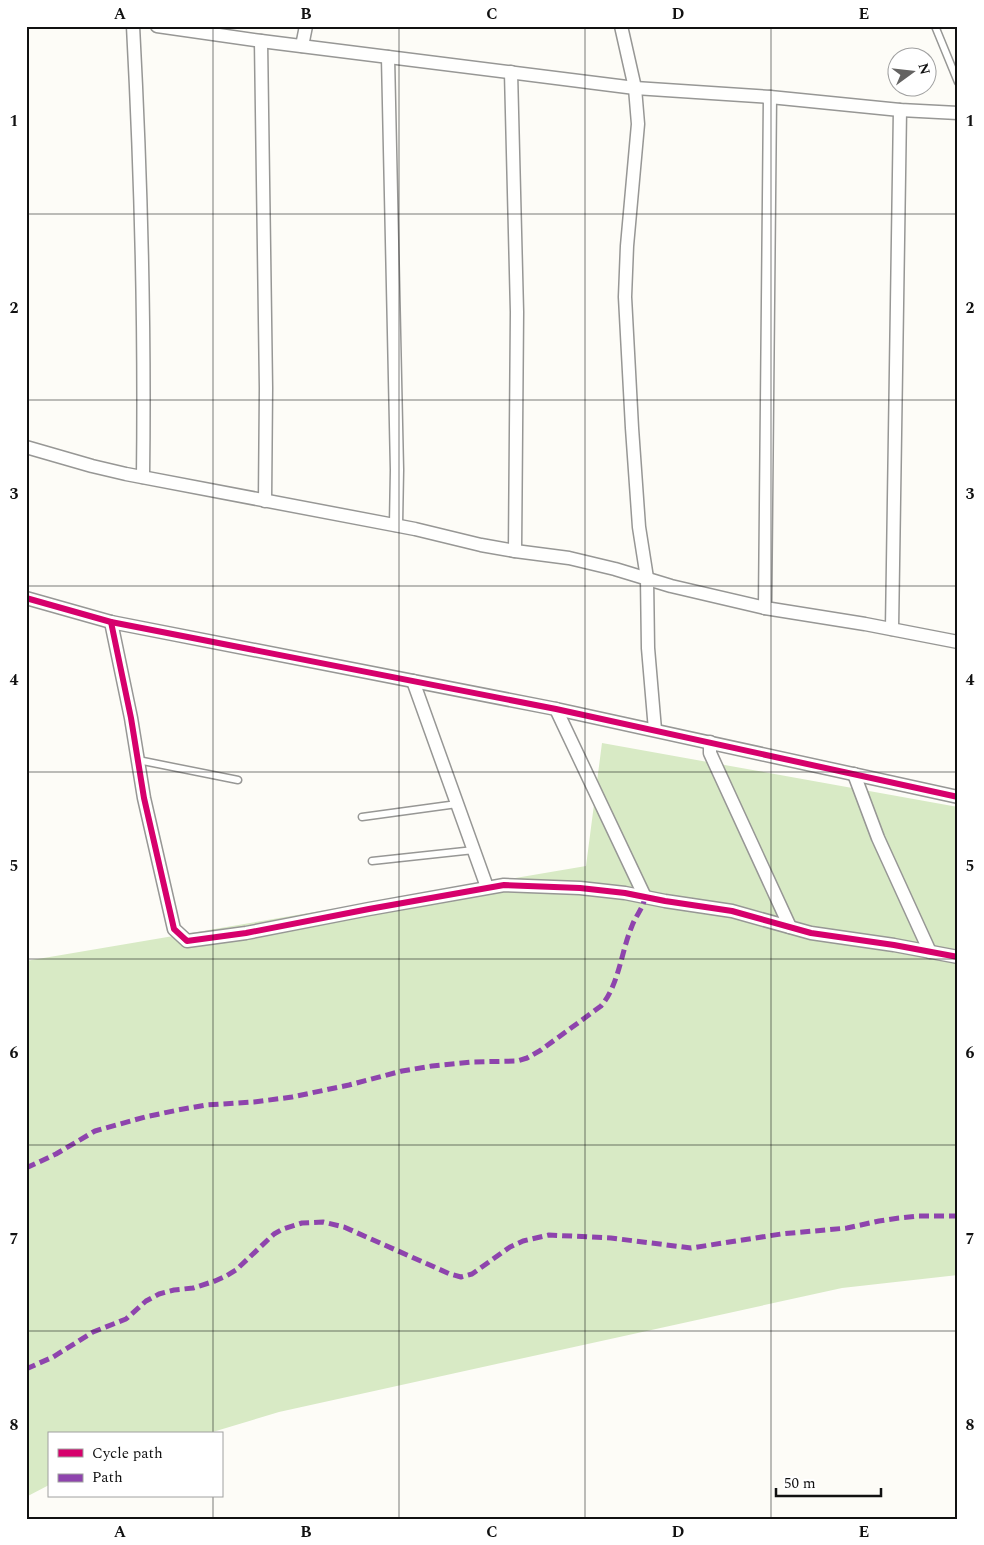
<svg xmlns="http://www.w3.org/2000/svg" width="984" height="1545" viewBox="0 0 984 1545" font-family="Spectral,serif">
	<rect width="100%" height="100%" fill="#fdfcf7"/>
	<polygon fill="#d8eac5" points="602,743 958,807 958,1275 842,1288 279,1412 206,1434 49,1434 49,1485 26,1497 26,961 586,866"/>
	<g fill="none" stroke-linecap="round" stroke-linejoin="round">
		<defs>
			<g id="lane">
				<polyline points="935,26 958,82"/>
				<polyline points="138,760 238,780"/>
				<polyline points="362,817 457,804"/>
				<polyline points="372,861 474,850"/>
			</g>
			<g id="street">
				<path d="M 133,26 C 141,176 145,326 143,477"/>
				<polyline points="157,26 261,41 635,88 770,97 900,110 958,113"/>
				<polyline points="621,26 635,88 638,124 627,246 625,297 632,428 639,527 647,578 648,648 655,730"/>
				<polyline points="261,41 266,388 265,501"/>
				<polyline points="302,46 306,26"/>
				<polyline points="388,57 397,470 396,525"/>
				<polyline points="511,72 517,312 515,551"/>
				<polyline points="26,447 92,466 126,474 415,529 481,545 515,551 569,558 615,569 671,586 765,608 865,624 958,642"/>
				<polyline points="26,598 111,622 556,709 958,797"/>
				<polyline points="765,608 770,97"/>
				<polyline points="111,622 131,718 144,798 174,929 187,941 246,933 369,909 504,885 580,888 625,893 665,901 732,911 811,933 894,945 958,957"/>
				<polyline points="892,629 900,110"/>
				<polyline points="413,681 487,887"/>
				<polyline points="556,709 645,897"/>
				<polyline points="710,742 710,753 790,927"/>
				<polyline points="854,774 878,838 930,952"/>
			</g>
		</defs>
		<use href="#lane" stroke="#979795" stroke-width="9"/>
		<use href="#street" stroke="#979795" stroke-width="15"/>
		<use href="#lane" stroke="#fffffe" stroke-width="6"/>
		<use href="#street" stroke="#fffffe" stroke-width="12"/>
		<g stroke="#8e44ad" stroke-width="5" stroke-dasharray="10 5" stroke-linecap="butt">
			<path d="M 26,1168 L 56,1154 L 95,1131 L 145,1117 L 178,1110 L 206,1105 L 254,1102 L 292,1097 L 349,1085 L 402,1071 L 432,1066 L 471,1062 L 517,1061 L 527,1058 L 541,1050 L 601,1006 C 619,985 621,952 632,926 C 636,915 643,909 645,897"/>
			<polyline points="26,1369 53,1357 93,1332 126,1319 146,1301 159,1294 174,1290 193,1288 215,1281 226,1276 236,1270 274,1234 283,1229 302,1223 323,1222 344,1227 450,1274 461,1277 472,1274 510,1247 523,1241 549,1235 611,1238 691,1248 781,1234 847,1228 879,1221 899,1218 919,1216 958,1216"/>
		</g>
		<defs>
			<g id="cycleway">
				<polyline points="26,598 111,622 556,709 958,797"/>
				<polyline points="111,622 131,718 144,798 174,929 187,941 246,933 369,909 504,885 580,888 625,893 665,901 732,911 811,933 894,945 958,957"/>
			</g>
		</defs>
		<use href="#cycleway" stroke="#fff" stroke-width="9"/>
		<use href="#cycleway" stroke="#d6006c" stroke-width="6"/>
	</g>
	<path fill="none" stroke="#111" stroke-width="1" stroke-opacity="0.55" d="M 213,26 L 213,1434M 399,26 L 399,1519M 585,26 L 585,1519M 771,26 L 771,1519M 26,214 L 958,214M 26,400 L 958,400M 26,586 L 958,586M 26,772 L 958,772M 26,959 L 958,959M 26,1145 L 958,1145M 26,1331 L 958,1331M 213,1496 L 213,1519"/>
	<rect width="984" height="1545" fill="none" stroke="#ffffff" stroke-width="55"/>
	<rect x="48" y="1432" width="175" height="65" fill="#ffffff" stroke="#a0a0a0"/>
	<rect x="58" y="1449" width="25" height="8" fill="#d6006c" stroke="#a0a0a0"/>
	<text x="92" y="1458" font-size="15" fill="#111111">Cycle path</text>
	<rect x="58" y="1474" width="25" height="8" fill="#8e44ad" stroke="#a0a0a0"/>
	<text x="92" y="1482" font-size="15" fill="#111111">Path</text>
	<g transform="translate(912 72) rotate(75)"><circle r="24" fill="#ffffff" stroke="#a0a0a0"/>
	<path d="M0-4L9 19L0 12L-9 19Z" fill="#646362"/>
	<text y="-8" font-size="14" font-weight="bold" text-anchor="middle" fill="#111111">N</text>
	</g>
	<path d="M776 1488v8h105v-8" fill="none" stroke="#111111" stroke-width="2.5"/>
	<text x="784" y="1488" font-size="15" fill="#111111" stroke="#ffffff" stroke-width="4" paint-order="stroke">50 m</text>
	<rect x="28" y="28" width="928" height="1490" fill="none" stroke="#111" stroke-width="2"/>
	<g font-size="16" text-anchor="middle" font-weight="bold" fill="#111">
		<text x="120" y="19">A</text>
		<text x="306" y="19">B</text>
		<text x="492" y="19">C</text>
		<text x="678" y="19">D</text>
		<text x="864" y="19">E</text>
		<text x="14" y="126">1</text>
		<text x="970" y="126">1</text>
		<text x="14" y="313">2</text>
		<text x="970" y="313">2</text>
		<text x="14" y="499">3</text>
		<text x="970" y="499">3</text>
		<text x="14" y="685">4</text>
		<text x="970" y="685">4</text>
		<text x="14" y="871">5</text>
		<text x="970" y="871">5</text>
		<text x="14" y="1058">6</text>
		<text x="970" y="1058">6</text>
		<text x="14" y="1244">7</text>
		<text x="970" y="1244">7</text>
		<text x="14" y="1430">8</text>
		<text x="970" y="1430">8</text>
		<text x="120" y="1537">A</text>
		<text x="306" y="1537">B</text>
		<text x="492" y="1537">C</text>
		<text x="678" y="1537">D</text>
		<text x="864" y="1537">E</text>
	</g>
</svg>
